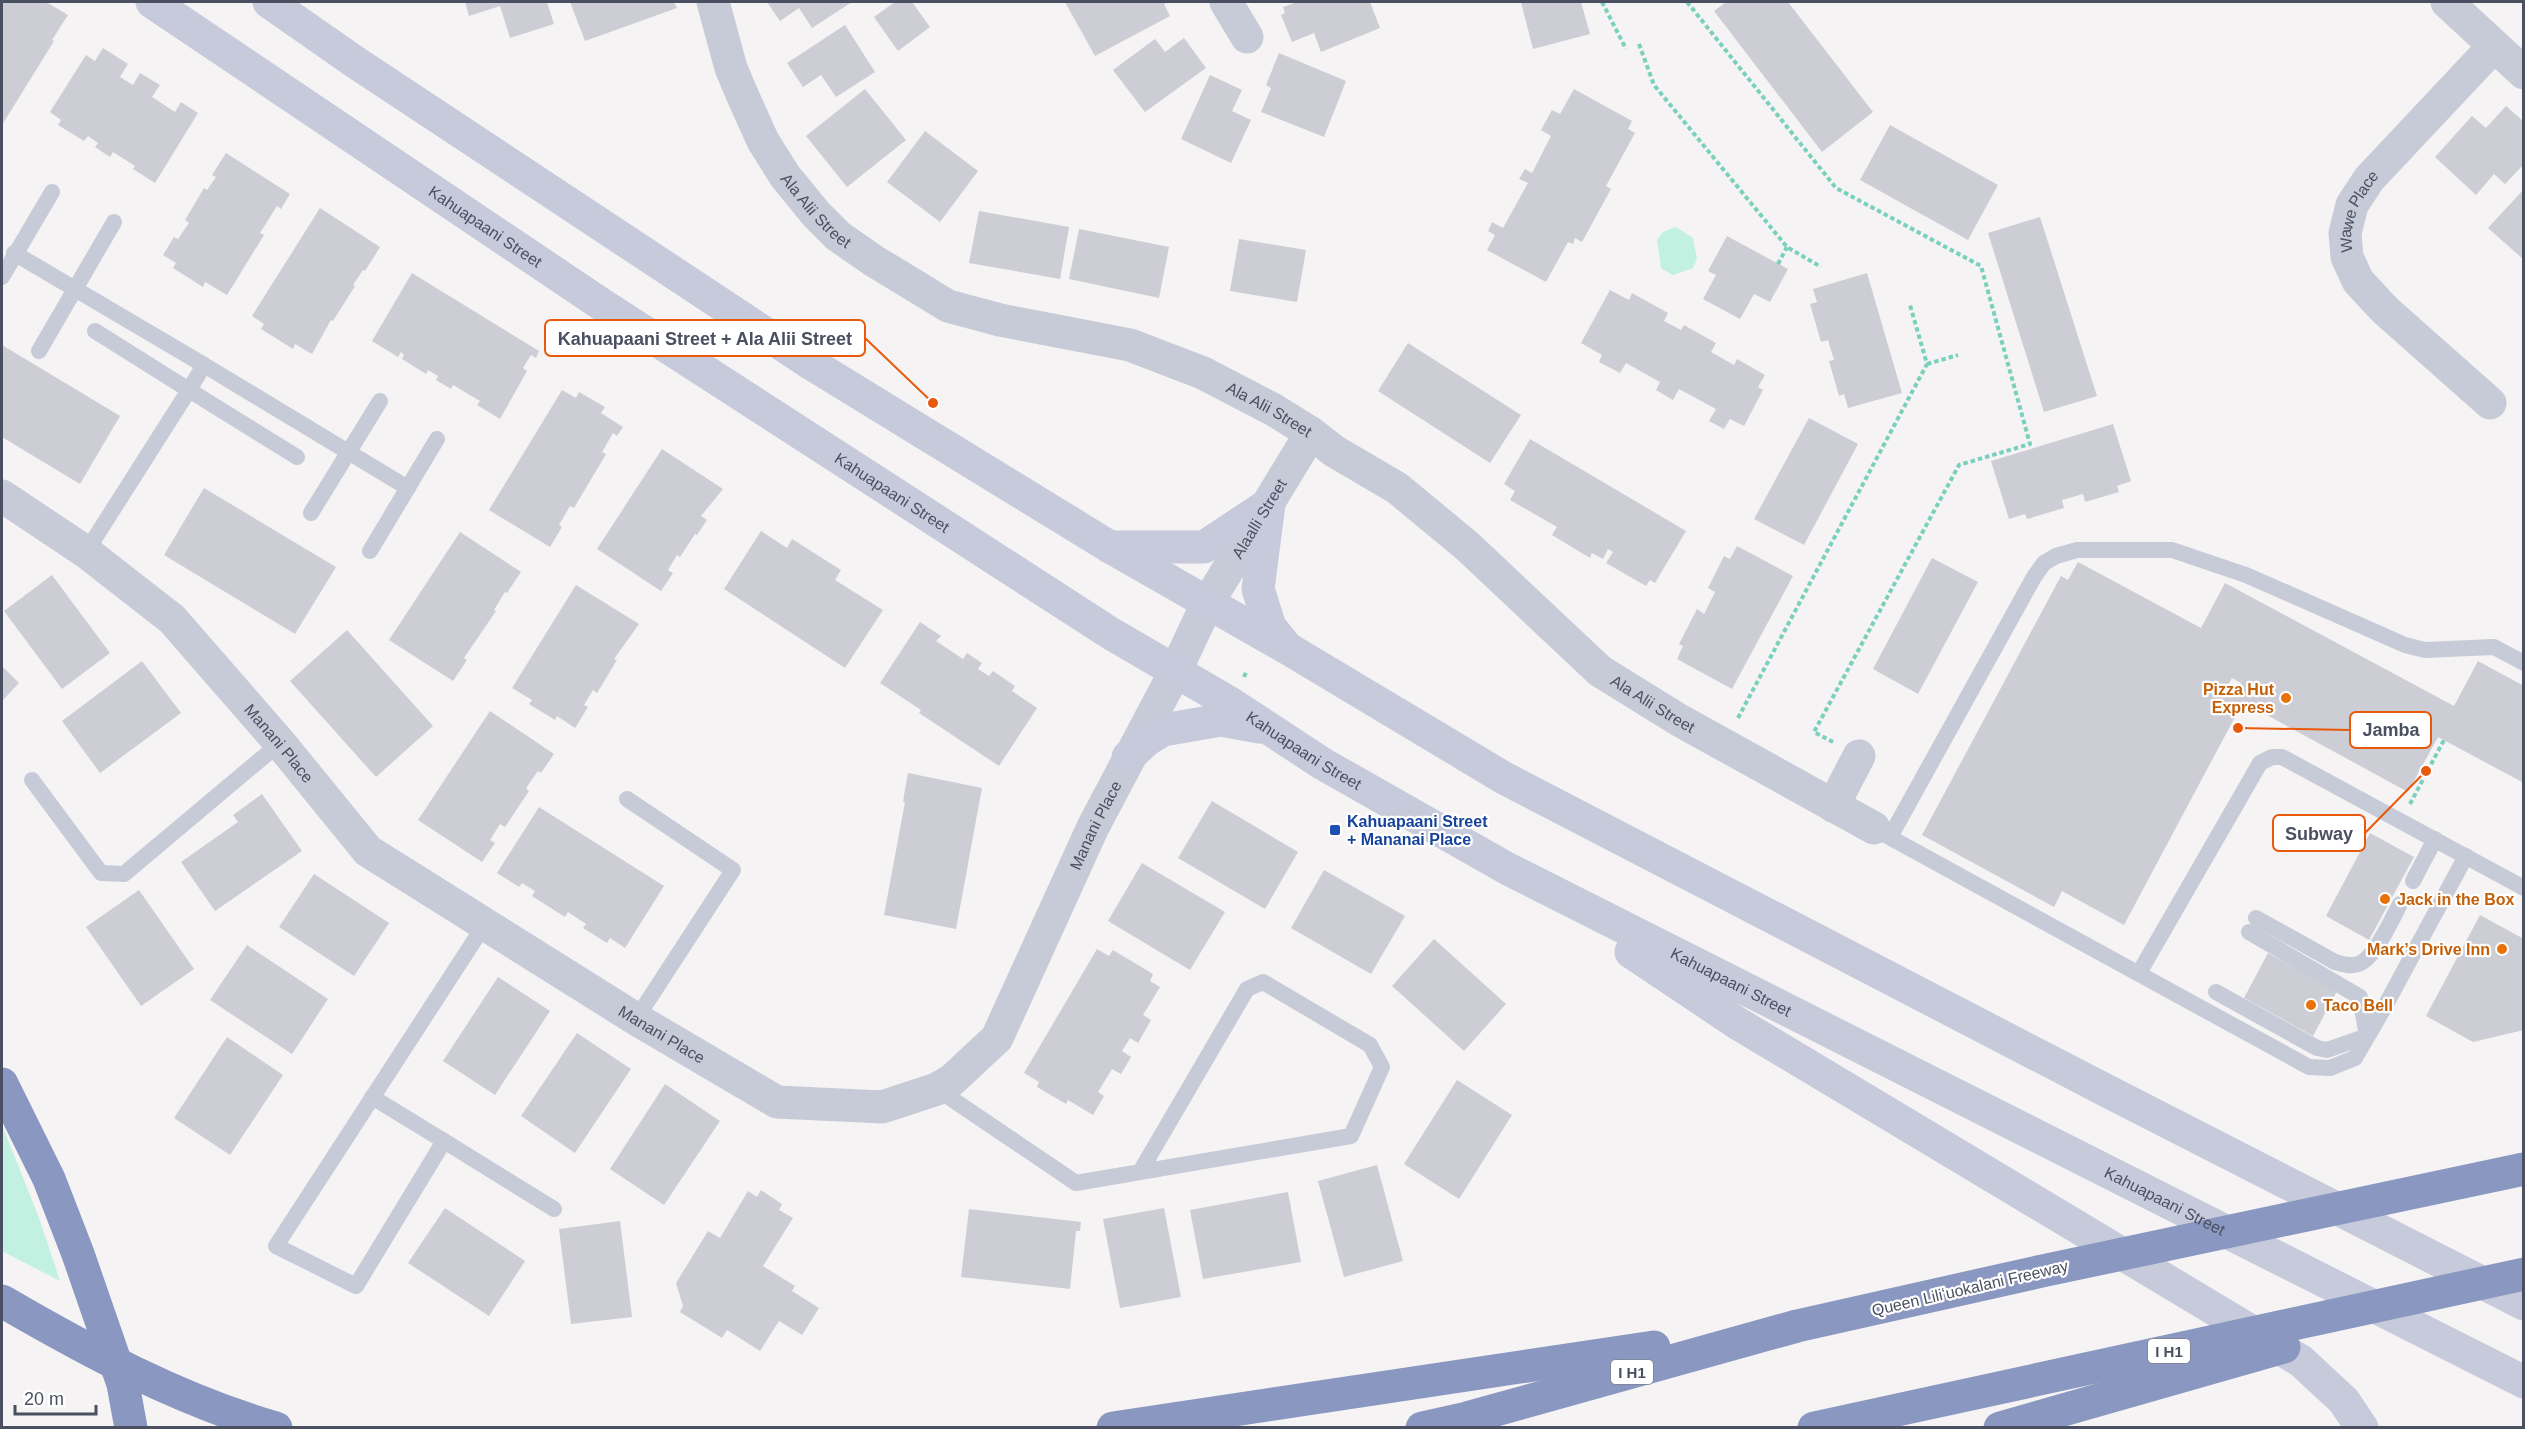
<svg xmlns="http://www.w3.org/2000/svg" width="2525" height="1429" viewBox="0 0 2525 1429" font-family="Arial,sans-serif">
	<rect width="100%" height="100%" fill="#f5f3f3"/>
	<g fill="#c2f1e1">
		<polygon points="1676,227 1693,238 1697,259 1693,268 1673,275 1661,268 1657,240 1663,232"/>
		<polygon points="2,1125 39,1218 60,1281 2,1251"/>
	</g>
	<g fill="#cdced5" fill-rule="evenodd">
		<polygon points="2,2 46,2 68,15 52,40 54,41 2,125"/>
		<polygon points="465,2 547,2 554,24 510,38 500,6 469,16"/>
		<polygon points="570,2 674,2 677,8 585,41"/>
		<polygon points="767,2 852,2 812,28 799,8 780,21"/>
		<polygon points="895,2 912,2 930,27 898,51 874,17"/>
		<polygon points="1065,2 1169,2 1164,4 1170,16 1095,56"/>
		<polygon points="1297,2 1370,2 1380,28 1321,52 1314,33 1292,42 1281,15 1285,13 1283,7"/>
		<polygon points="1521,2 1581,2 1590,34 1533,49"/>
		<polygon points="1726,2 1788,2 1873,112 1822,152 1714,11"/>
		<polygon points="845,25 875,72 836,97 821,75 803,87 787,63"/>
		<polygon points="1184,38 1206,68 1145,112 1113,70 1155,39 1165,52"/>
		<polygon points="103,48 128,64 120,77 133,85 140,73 160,85 152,97 175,112 181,102 198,113 155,183 133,169 135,166 113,152 110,157 95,147 98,143 88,136 84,141 58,125 61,120 50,112 86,55 95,61"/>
		<polygon points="1279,53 1346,81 1324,137 1261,112 1271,88 1266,85"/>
		<polygon points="1210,75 1242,90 1232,111 1251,120 1231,163 1181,139"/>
		<polygon points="865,89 906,140 847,187 806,136"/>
		<polygon points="1574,89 1632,121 1628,129 1635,133 1606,186 1611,189 1582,242 1575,238 1573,244 1568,242 1546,282 1487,250 1495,235 1488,231 1492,222 1503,228 1528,183 1519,179 1525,169 1532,173 1551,136 1541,130 1552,110 1560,114"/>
		<polygon points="2506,106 2524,122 2524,164 2505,184 2494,174 2476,195 2435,157 2472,116 2486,128"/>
		<polygon points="1890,125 1998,185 1968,240 1860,180"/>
		<polygon points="925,131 978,171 940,222 887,182"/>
		<polygon points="226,153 290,194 281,209 277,206 260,233 264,235 227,295 205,282 203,287 173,268 176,263 163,255 174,237 178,239 189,223 185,220 204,188 207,190 216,177 212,175"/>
		<polygon points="2524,189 2524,260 2488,228"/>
		<polygon points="320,208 380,247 365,271 363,270 353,285 355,286 333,321 331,320 312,354 295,344 293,349 261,329 264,324 252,316"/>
		<polygon points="979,211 1069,227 1060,279 969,263"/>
		<polygon points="2040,217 2097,396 2044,412 1988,233"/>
		<polygon points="1079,229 1169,247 1159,298 1069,279"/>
		<polygon points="1727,236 1788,269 1770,302 1754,294 1740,319 1703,299 1716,275 1708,271"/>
		<polygon points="1239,239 1306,250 1297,302 1230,291"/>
		<polygon points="412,273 539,351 536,358 531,355 523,368 527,371 500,419 477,405 480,401 453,385 451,389 436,380 438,376 428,370 426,374 402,359 404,355 401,352 398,357 372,341"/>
		<polygon points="1867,273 1902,393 1848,408 1844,394 1839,396 1829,361 1834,360 1828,340 1821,342 1810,304 1817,302 1813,289"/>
		<polygon points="1610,290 1629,300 1632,293 1668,313 1664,321 1681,330 1684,325 1716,343 1711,352 1734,365 1737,359 1765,375 1758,387 1763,390 1744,426 1730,419 1724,429 1709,421 1716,409 1679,389 1673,400 1656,390 1660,382 1626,363 1620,373 1599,362 1602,355 1581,343"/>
		<polygon points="1408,343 1521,415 1490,463 1378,391"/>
		<polygon points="2,345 120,416 80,484 2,437"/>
		<polygon points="562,390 576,398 579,392 605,407 601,413 623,427 617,436 613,433 602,452 606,454 574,508 570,506 559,525 562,527 550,547 489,510"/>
		<polygon points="1809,418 1858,444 1804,545 1754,519"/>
		<polygon points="2113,424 2131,481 2117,486 2119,492 2085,502 2083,494 2062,500 2064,508 2027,519 2025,514 2009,519 1991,461"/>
		<polygon points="1530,439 1686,531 1655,583 1650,580 1646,586 1606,563 1613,552 1608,549 1603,559 1592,553 1590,558 1552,535 1557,527 1510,500 1515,491 1504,484"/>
		<polygon points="662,449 723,489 701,516 707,520 697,535 695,534 680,557 677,555 668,570 673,573 661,591 597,549"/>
		<polygon points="204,488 336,567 295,634 164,555"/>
		<polygon points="761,531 787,548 792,539 841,570 835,580 883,610 845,668 724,589"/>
		<polygon points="460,532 521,572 507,593 505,592 494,610 496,611 464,658 467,660 453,681 389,640"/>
		<polygon points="1737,546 1793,576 1732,689 1677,659 1683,646 1679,644 1697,609 1704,614 1715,592 1708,588 1724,556 1730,559"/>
		<polygon points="1932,558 1978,582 1918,694 1873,669"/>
		<path d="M 2078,562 L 2201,628 L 2225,583 L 2454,706 L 2478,661 L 2524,686 L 2524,783 L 2438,737 L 2408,792 L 2243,702 L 2124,925 L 2062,891 L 2054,907 L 1922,835 L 2061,576 L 2068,580 ZM 2232,678 L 2241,683 L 2233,697 L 2224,692 Z"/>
		<polygon points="52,575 110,653 62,689 4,611"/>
		<polygon points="576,585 639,624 614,659 617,660 597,693 593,690 584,705 588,707 575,728 557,716 555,720 529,704 532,700 512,688"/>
		<polygon points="920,622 941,636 936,641 963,659 967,653 982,663 978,669 989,676 993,671 1015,686 1012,691 1037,708 999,766 919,713 921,710 880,683"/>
		<polygon points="347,630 433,726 376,777 290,681"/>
		<polygon points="142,661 181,713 100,773 62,721"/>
		<polygon points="2,666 19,683 2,701"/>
		<polygon points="490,711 554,754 541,773 538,771 526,788 529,791 505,827 500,824 490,840 495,843 482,862 418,820"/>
		<polygon points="908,773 982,788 956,929 884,915 905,802 903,801"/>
		<polygon points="262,794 302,851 215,911 181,862 238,822 233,815"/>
		<polygon points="1212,801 1298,852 1265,909 1178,858"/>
		<polygon points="539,807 664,886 625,948 610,938 607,943 583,928 586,924 568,912 565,917 532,896 535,891 522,883 519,887 497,873"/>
		<polygon points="2370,833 2414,857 2369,940 2326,916"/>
		<polygon points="1142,863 1225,912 1190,970 1108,921"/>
		<polygon points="1324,870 1405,916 1371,974 1291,928"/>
		<polygon points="314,874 389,923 354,976 279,927"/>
		<polygon points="139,890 194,969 141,1006 86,927"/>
		<polygon points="2480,915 2524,939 2524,1030 2473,1042 2426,1016"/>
		<polygon points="1434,939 1506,1004 1464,1051 1392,986"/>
		<polygon points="247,945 328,999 292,1054 210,1000"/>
		<polygon points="1097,949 1109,956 1113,950 1153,974 1150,981 1160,987 1143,1015 1151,1020 1138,1043 1130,1038 1122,1051 1131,1057 1121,1074 1112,1069 1098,1092 1104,1096 1093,1115 1068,1100 1066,1104 1037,1087 1039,1082 1024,1073"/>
		<polygon points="2268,953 2337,991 2313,1036 2244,998"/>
		<polygon points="498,977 550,1011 495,1095 443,1061"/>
		<polygon points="577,1033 631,1069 575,1153 521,1116"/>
		<polygon points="227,1037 283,1075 230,1155 174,1118"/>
		<polygon points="1457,1080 1512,1115 1459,1199 1404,1164"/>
		<polygon points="665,1084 720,1121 664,1205 610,1169"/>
		<polygon points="1377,1165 1403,1261 1344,1277 1318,1181"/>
		<polygon points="761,1190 782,1204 779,1210 793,1218 763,1266 795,1286 792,1291 819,1308 802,1335 779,1321 760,1351 727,1330 722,1338 680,1312 683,1306 676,1283 708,1231 720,1238 748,1191 757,1197"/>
		<polygon points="1288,1192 1301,1262 1203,1279 1190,1210"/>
		<polygon points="445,1208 525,1261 489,1316 408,1263"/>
		<polygon points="1164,1208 1181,1297 1120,1308 1103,1219"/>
		<polygon points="969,1209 1081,1222 1080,1231 1076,1231 1070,1289 961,1277"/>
		<polygon points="620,1221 632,1317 571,1324 559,1229"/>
	</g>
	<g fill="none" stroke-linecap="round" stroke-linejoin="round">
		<g stroke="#79d1bd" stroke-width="4" stroke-dasharray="4.5 3" stroke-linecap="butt">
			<polyline points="1602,2 1626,49"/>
			<polyline points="1687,2 1836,188 1981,266 2030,444 1959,465 1814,732 1835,743"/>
			<polyline points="1639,44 1654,85 1787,247 1821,267"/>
			<polyline points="1778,264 1787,247"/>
			<polyline points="1927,364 1958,355"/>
			<polyline points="1244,677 1247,670"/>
			<polyline points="1738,718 1927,364 1910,305"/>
			<polyline points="2410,804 2444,740"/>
		</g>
		<g stroke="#c7cbd7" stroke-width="16">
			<polyline points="14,253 204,365 189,390 95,331"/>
			<polyline points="2,277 52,192"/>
			<polyline points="39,351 114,222"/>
			<polyline points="204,365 408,488"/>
			<polyline points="311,513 380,401"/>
			<polyline points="370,551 437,439"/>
			<polyline points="86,552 189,390 297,457"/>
			<polyline points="32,780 101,873 124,874 280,743"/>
			<polyline points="627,799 733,870 636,1019"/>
			<polyline points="1880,832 2309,1067 2330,1068 2355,1058 2384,1008 2466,856"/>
			<polyline points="1890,837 2034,577 2044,563 2056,556 2077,550 2172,550 2246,575 2405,645 2425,650 2494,647 2524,663"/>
			<polyline points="2413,881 2435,839"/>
			<path d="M 2256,918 L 2335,962 C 2342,964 2350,967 2358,964 C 2374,960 2392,919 2400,904"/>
			<polyline points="2139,973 2260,763 2272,757 2282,757 2524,888"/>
			<polyline points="2216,992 2317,1048 2327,1050 2367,1036 2360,997 2249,932"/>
			<polyline points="937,1089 1076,1183 1351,1136 1382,1067 1370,1045 1263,982 1247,989 1140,1172"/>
			<polyline points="372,1097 444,1141 356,1286 276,1246 485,924"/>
			<polyline points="444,1141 554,1209"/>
		</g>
		<g stroke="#c7cbd7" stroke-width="33">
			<path id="s1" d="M 713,2 L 731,68 L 741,92 L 763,141 L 785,176 L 816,214 L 838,236 L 874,261 L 948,306 L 1000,320 L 1130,345 L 1203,373 L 1274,410 L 1311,433 L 1334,451 L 1397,488 L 1466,545 L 1600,671 L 1679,720 L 1874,828"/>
			<polyline points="1226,2 1247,37"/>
			<polyline points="2447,2 2524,73"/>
			<path id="s2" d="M 2490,403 L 2385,310 L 2358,281 L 2347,257 L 2345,233 L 2352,205 L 2369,179 L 2494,46"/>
			<path id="s3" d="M 2,496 L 86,552 L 172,619 L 280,743 L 368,851 L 636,1019 L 777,1102 L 882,1107 L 937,1089 L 952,1080 L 997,1038 L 1093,827 L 1175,672 L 1207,604 L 1311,433"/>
			<polyline points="1833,806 1859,756"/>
		</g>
		<g stroke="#c6cadb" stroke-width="33">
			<path id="s4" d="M 152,2 L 601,304 L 1110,633 L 1230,703 L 1323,764 L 1508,869 L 2524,1382"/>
			<polyline points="269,2 355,62 810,363 1110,547 1287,648 1504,778 2111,1093 2524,1304"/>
			<polyline points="1269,504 1258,589 1270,627 1287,648"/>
			<polyline points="1110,547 1204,547 1269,504"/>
			<polyline points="1128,757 1148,739 1163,730 1221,720 1259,727"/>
			<polyline points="1631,952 1737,1023 2301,1361 2344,1401 2362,1428"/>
		</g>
		<g stroke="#8a97c1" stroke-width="33">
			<polyline points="2,1084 49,1179 78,1254 123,1384 131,1428"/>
			<path d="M 2,1301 C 88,1351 179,1400 276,1428"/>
			<polyline points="1113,1428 1654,1347"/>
			<polyline points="1422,1428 1467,1418 1797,1326 2042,1271 2524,1169"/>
			<polyline points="1814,1428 2524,1274"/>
			<polyline points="2000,1428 2284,1347"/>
		</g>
	</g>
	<g fill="#e8710a" stroke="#fff" stroke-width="2">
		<circle cx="2286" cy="698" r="6"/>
		<circle cx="2385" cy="899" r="6"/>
		<circle cx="2502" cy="949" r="6"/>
		<circle cx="2311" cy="1005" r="6"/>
	</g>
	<rect fill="#1a4fb4" stroke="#fff" stroke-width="2" x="1329" y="824" width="12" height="12" rx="3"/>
	<g text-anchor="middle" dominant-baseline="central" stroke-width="4.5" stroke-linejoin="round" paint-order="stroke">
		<g fill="#fff" stroke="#808490" stroke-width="1.5">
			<rect x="2148" y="1339" width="42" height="24" rx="4.5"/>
			<rect x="1611" y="1360" width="42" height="24" rx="4.5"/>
		</g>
		<g font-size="15" font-weight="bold" fill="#4a5061">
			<text x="2169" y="1351">I H1</text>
			<text x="1632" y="1372">I H1</text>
		</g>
		<g font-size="16" fill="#4a5061" stroke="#fff">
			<text stroke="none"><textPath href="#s1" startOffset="236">Ala Alii Street</textPath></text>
			<text stroke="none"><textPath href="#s2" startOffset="255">Wawe Place</textPath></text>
			<text stroke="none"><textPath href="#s4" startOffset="402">Kahuapaani Street</textPath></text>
			<text stroke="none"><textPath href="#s1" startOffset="740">Ala Alii Street</textPath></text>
			<text stroke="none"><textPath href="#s4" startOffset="888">Kahuapaani Street</textPath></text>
			<text stroke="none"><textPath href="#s3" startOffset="1818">Alaalli Street</textPath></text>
			<text stroke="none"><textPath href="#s1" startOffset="1226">Ala Alii Street</textPath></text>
			<text stroke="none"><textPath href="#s3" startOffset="374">Manani Place</textPath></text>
			<text stroke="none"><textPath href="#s4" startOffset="1374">Kahuapaani Street</textPath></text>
			<text stroke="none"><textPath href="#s3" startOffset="1470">Manani Place</textPath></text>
			<text stroke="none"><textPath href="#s4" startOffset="1860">Kahuapaani Street</textPath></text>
			<text stroke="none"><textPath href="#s3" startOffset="860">Manani Place</textPath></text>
			<text stroke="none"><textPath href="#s4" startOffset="2346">Kahuapaani Street</textPath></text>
			<text transform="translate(1970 1288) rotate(-13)">Queen Liliʻuokalani Freeway</text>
		</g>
		<g font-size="16" font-weight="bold" fill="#c56008" stroke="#fff" text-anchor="end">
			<text x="2274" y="689">Pizza Hut<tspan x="2274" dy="18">Express</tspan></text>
			<text x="2397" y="899" text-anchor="start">Jack in the Box</text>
			<text x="2490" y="949">Mark’s Drive Inn</text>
			<text x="2323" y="1005" text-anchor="start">Taco Bell</text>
		</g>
		<g font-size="16" font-weight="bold" fill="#164399" stroke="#fff" text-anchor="start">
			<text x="1347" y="821">Kahuapaani Street<tspan x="1347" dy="18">+ Mananai Place</tspan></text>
		</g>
	</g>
	<path fill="none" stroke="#e8590c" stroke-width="2" d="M933 403L865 338M2238 728L2350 730M2426 771L2365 833"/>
	<g fill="#e8590c" stroke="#fff" stroke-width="2">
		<circle cx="933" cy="403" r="6"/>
		<circle cx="2238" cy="728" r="6"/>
		<circle cx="2426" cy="771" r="6"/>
	</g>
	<g fill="#fff" stroke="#e8590c" stroke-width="2">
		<rect x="545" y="320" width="320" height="36" rx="6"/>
		<rect x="2350" y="712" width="81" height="36" rx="6"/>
		<rect x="2273" y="815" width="92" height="36" rx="6"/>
	</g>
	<g font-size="18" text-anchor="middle" font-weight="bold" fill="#4a5061">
		<text x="705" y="345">Kahuapaani Street + Ala Alii Street</text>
		<text x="2391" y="736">Jamba</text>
		<text x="2319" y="840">Subway</text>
	</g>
	<rect width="2525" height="1429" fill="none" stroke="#4a5061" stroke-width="6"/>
	<path d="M15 1405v9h81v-9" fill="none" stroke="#4a5061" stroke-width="3"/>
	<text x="24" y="1405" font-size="18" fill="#4a5061" stroke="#ffffff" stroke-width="4.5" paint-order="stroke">20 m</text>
</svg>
